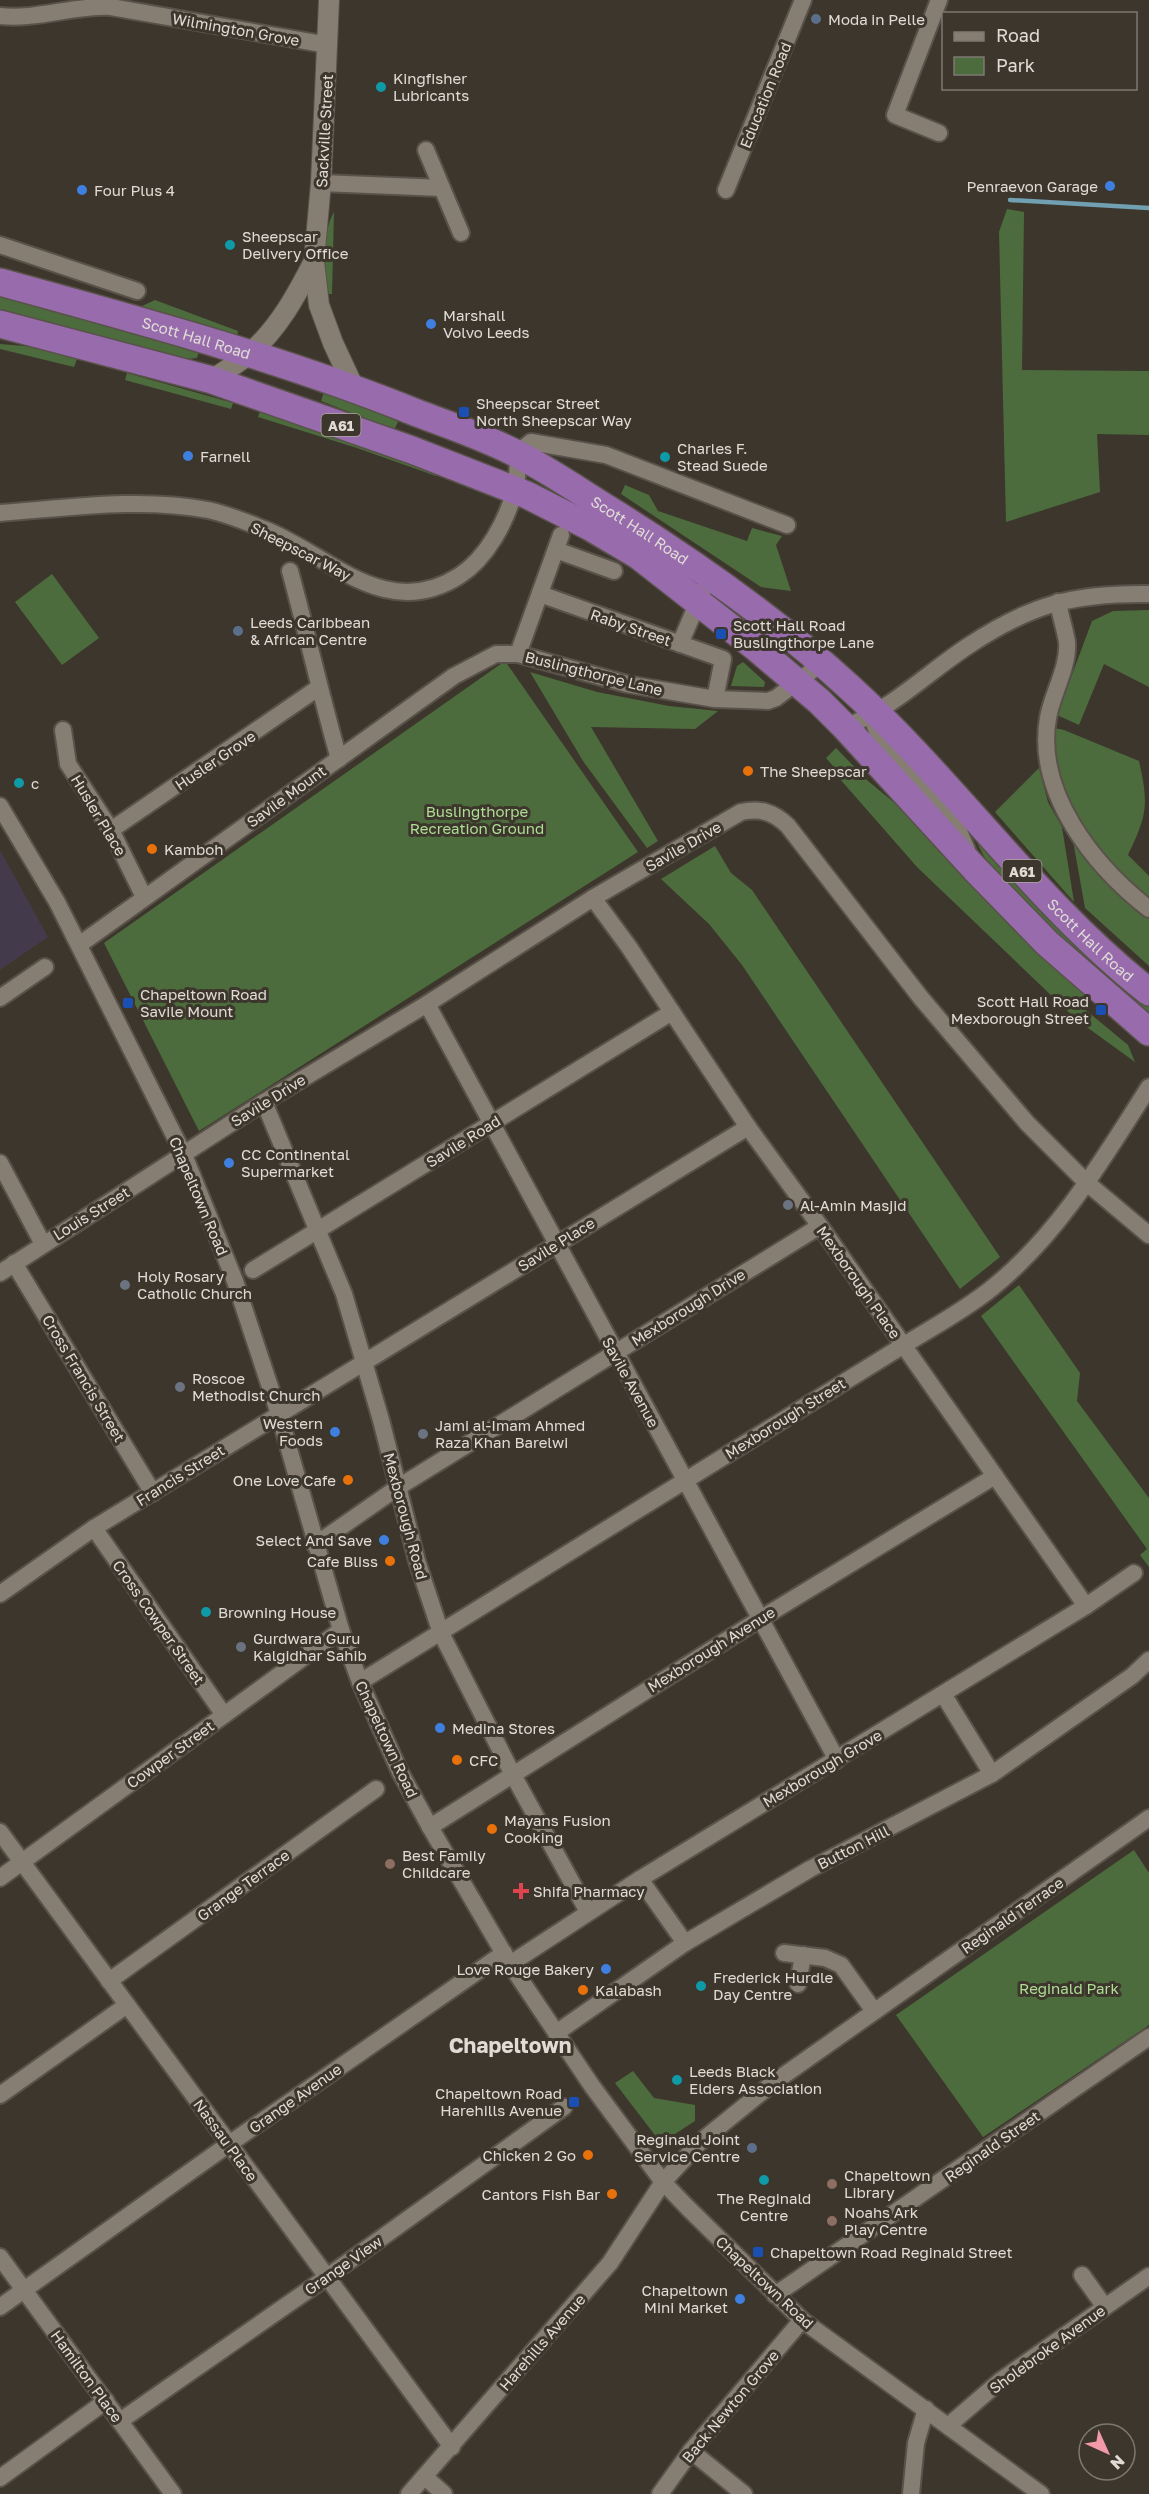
<svg xmlns="http://www.w3.org/2000/svg" width="1149" height="2494" viewBox="0 0 1149 2494" font-family="'Golos Text',sans-serif">
	<rect width="100%" height="100%" fill="#3d362c"/>
	<polygon fill="#433b4b" points="0,850 48,937 0,970"/>
	<g fill="#4d6c3d">
		<polygon points="1007,209 1024,212 1022,370 1149,371 1149,435 1097,434 1100,492 1006,522 999,232"/>
		<path d="M 334,212 L 332,294 L 328,294 C 325,269 321,234 334,212 Z"/>
		<polygon points="0,291 200,347 197,358 186,359 170,356 0,309"/>
		<polygon points="155,300 238,331 237,338 140,307"/>
		<polygon points="0,344 36,347 77,359 74,367 0,349"/>
		<polygon points="127,373 233,403 231,409 125,380"/>
		<polygon points="326,386 379,410 398,422 394,430 321,401"/>
		<polygon points="260,411 438,472 436,476 357,448 258,417"/>
		<polygon points="625,485 649,495 658,511 747,541 752,528 782,536 776,545 791,591 761,587 621,494"/>
		<polygon points="52,574 99,638 62,665 15,602"/>
		<polygon points="1149,610 1149,687 1104,664 1079,725 1057,715 1092,621 1113,611"/>
		<polygon points="505,661 638,852 199,1131 104,943"/>
		<polygon points="743,662 765,682 764,687 731,686 737,666"/>
		<polygon points="530,672 597,692 669,706 718,711 695,729 591,727 658,841 647,848 583,761"/>
		<path d="M 1054,728 L 1064,730 L 1139,761 C 1149,805 1147,815 1128,855 L 1149,876 L 1149,900 C 1101,854 1048,801 1054,728 Z"/>
		<polygon points="836,748 868,781 942,842 1091,995 1082,1007 1128,1045 1135,1062 1077,1020 917,867 839,778 841,775 826,758"/>
		<polygon points="1039,768 1048,802 1062,827 1074,902 995,812"/>
		<polygon points="973,835 1149,1004 1149,1017 1071,950 989,866"/>
		<polygon points="1072,835 1137,909 1149,918 1149,966 1085,908"/>
		<polygon points="715,846 731,873 752,890 1000,1257 960,1289 742,965 709,924 661,879"/>
		<polygon points="1019,1285 1080,1373 1077,1401 1149,1498 1149,1567 1140,1555 1147,1549 981,1316"/>
		<polygon points="1134,1850 1149,1873 1149,2025 983,2137 896,2015"/>
		<polygon points="633,2071 654,2098 695,2105 695,2121 661,2143 615,2083"/>
	</g>
	<g fill="none" stroke-linecap="round" stroke-linejoin="round">
		<polyline stroke="#71a0b2" stroke-width="4.5" points="1010,200 1149,208"/>
		<defs>
			<g id="minor">
				<polyline points="939,0 895,115 939,133"/>
				<path d="M 0,16 C 37,20 74,5 111,7 L 328,45"/>
				<polyline points="426,150 461,233"/>
				<polyline points="321,183 442,188"/>
				<polyline points="726,190 803,0"/>
				<polyline points="0,245 137,291"/>
				<path d="M 0,513 C 68,508 140,497 208,510 C 227,514 246,522 264,529 C 328,554 385,623 459,576 C 487,558 506,522 515,490 C 521,470 511,457 531,442 L 606,455 L 787,525"/>
				<polyline points="556,550 614,571"/>
				<path d="M 290,571 C 307,633 321,696 339,759"/>
				<polyline points="540,594 723,659 715,699"/>
				<path d="M 1058,602 C 1060,615 1065,629 1067,642 C 1069,667 1052,694 1048,718 C 1035,793 1094,866 1149,909"/>
				<polyline points="680,644 709,576"/>
				<polyline points="518,654 561,535"/>
				<polyline points="876,712 874,723 879,737 958,829 967,850"/>
				<path d="M 845,727 C 892,709 927,673 968,646 C 1031,604 1074,593 1149,594"/>
				<polyline points="63,730 68,764 111,830 144,897"/>
				<polyline points="0,806 57,902 184,1155 235,1281 279,1414 341,1630 360,1682 400,1772 430,1827 510,1964 592,2086 663,2182 688,2208 802,2320 1041,2494"/>
				<polyline points="111,830 318,688"/>
				<polyline points="593,898 629,947 748,1127 820,1226 1086,1606"/>
				<polyline points="79,945 454,676 496,654 518,654 627,684 715,699 768,701 776,698 822,663"/>
				<polyline points="0,998 45,967"/>
				<polyline points="427,1004 837,1760"/>
				<polyline points="264,1102 344,1294 381,1420 417,1561 441,1633 512,1773 588,1912"/>
				<polyline points="0,1163 43,1244"/>
				<polyline points="14,1263 153,1493"/>
				<polyline points="253,1270 672,1012"/>
				<path d="M 0,1273 L 264,1102 L 427,1004 L 593,898 L 741,812 C 760,808 774,812 788,826 L 921,998 L 1027,1123 L 1087,1183 L 1149,1235"/>
				<polyline points="94,1528 224,1715"/>
				<polyline points="315,1545 397,1488 820,1226"/>
				<polyline points="0,1594 94,1528 748,1127"/>
				<path d="M 360,1682 L 904,1345 C 933,1327 965,1310 992,1288 C 1059,1234 1103,1159 1149,1087"/>
				<polyline points="943,1694 992,1774"/>
				<polyline points="430,1827 760,1619 995,1476"/>
				<polyline points="0,1832 452,2447"/>
				<polyline points="0,1878 341,1630"/>
				<polyline points="640,1879 685,1943"/>
				<polyline points="784,1953 825,1958 841,1965 874,2011"/>
				<polyline points="510,1964 640,1879 1086,1606 1134,1573"/>
				<polyline points="109,1981 376,1789"/>
				<polyline points="798,1984 803,1955"/>
				<polyline points="556,2033 685,1943 810,1869 992,1774 1132,1676 1149,1660"/>
				<polyline points="0,2095 127,2005"/>
				<polyline points="0,2257 173,2494"/>
				<polyline points="1082,2275 1105,2307"/>
				<polyline points="775,2295 1149,2037"/>
				<polyline points="0,2307 229,2144 504,1953"/>
				<polyline points="120,2421 327,2277 564,2107"/>
				<polyline points="948,2426 1000,2381 1149,2276"/>
				<polyline points="691,2451 744,2494"/>
				<polyline points="425,2477 444,2494"/>
				<polyline points="0,2478 106,2401"/>
				<polyline points="409,2494 610,2263 663,2182 699,2143 773,2083 1149,1818"/>
				<polyline points="660,2494 691,2451 802,2320"/>
				<polyline points="911,2494 916,2443 926,2409"/>
			</g>
			<g id="tertiary">
				<polyline points="329,0 321,183 314,261 319,305 333,343 354,388"/>
				<path d="M 212,380 C 224,371 239,363 250,353 C 279,328 297,294 314,261"/>
			</g>
			<g id="trunk">
				<path id="s1" d="M 0,282 C 142,321 280,358 417,413 C 451,426 487,438 519,455 C 550,471 579,491 608,509 C 690,560 777,621 848,686 C 954,782 1036,903 1149,992"/>
				<polyline points="0,324 212,380 412,450 527,495 590,527 639,556 754,646 819,701 845,727 975,869 1047,943 1149,1032"/>
			</g>
		</defs>
		<use href="#minor" stroke="#59524a" stroke-width="20"/>
		<use href="#tertiary" stroke="#59524a" stroke-width="22"/>
		<use href="#trunk" stroke="#59524a" stroke-width="30"/>
		<use href="#minor" stroke="#867e72" stroke-width="16"/>
		<use href="#tertiary" stroke="#867e72" stroke-width="20"/>
		<use href="#trunk" stroke="#986bad" stroke-width="27"/>
	</g>
	<g fill="#5c6f8a" stroke="#3d362c" stroke-width="2">
		<circle cx="816" cy="19" r="6"/>
		<circle cx="238" cy="631" r="6"/>
		<circle cx="752" cy="2148" r="6"/>
	</g>
	<g fill="#0f9aa8" stroke="#3d362c" stroke-width="2">
		<circle cx="381" cy="87" r="6"/>
		<circle cx="230" cy="245" r="6"/>
		<circle cx="665" cy="457" r="6"/>
		<circle cx="19" cy="783" r="6"/>
		<circle cx="206" cy="1612" r="6"/>
		<circle cx="701" cy="1986" r="6"/>
		<circle cx="677" cy="2080" r="6"/>
		<circle cx="764" cy="2180" r="6"/>
	</g>
	<g fill="#3f7fe0" stroke="#3d362c" stroke-width="2">
		<circle cx="1110" cy="186" r="6"/>
		<circle cx="82" cy="190" r="6"/>
		<circle cx="431" cy="324" r="6"/>
		<circle cx="188" cy="456" r="6"/>
		<circle cx="229" cy="1163" r="6"/>
		<circle cx="335" cy="1432" r="6"/>
		<circle cx="384" cy="1540" r="6"/>
		<circle cx="440" cy="1728" r="6"/>
		<circle cx="606" cy="1969" r="6"/>
		<circle cx="740" cy="2299" r="6"/>
	</g>
	<g fill="#1a4fb4" stroke="#3d362c" stroke-width="2">
		<rect x="458" y="406" width="12" height="12" rx="3"/>
		<rect x="715" y="628" width="12" height="12" rx="3"/>
		<rect x="122" y="997" width="12" height="12" rx="3"/>
		<rect x="1095" y="1004" width="12" height="12" rx="3"/>
		<rect x="568" y="2096" width="12" height="12" rx="3"/>
		<rect x="752" y="2246" width="12" height="12" rx="3"/>
	</g>
	<g fill="#e8710a" stroke="#3d362c" stroke-width="2">
		<circle cx="748" cy="771" r="6"/>
		<circle cx="152" cy="849" r="6"/>
		<circle cx="348" cy="1480" r="6"/>
		<circle cx="390" cy="1561" r="6"/>
		<circle cx="457" cy="1760" r="6"/>
		<circle cx="492" cy="1829" r="6"/>
		<circle cx="583" cy="1990" r="6"/>
		<circle cx="588" cy="2155" r="6"/>
		<circle cx="612" cy="2194" r="6"/>
	</g>
	<g fill="#6b7280" stroke="#3d362c" stroke-width="2">
		<circle cx="788" cy="1205" r="6"/>
		<circle cx="125" cy="1285" r="6"/>
		<circle cx="180" cy="1387" r="6"/>
		<circle cx="423" cy="1434" r="6"/>
		<circle cx="241" cy="1647" r="6"/>
	</g>
	<g fill="#8d6e63" stroke="#3d362c" stroke-width="2">
		<circle cx="390" cy="1864" r="6"/>
		<circle cx="832" cy="2184" r="6"/>
		<circle cx="832" cy="2221" r="6"/>
	</g>
	<path fill="#e0444e" stroke="#3d362c" stroke-width="2" d="M518 1882h6v6h6v6h-6v6h-6v-6h-6v-6h6z"/>
	<g text-anchor="middle" dominant-baseline="central" stroke-width="6" stroke-linejoin="round" paint-order="stroke">
		<g fill="#3d362c" stroke="#afaaa2" stroke-width="1.5">
			<rect x="321.5" y="414" width="39" height="22" rx="4.5"/>
			<rect x="1002.5" y="860" width="39" height="22" rx="4.5"/>
		</g>
		<g font-size="14" font-weight="bold" fill="#e0dcd5">
			<text x="341" y="425">A61</text>
			<text x="1022" y="871">A61</text>
		</g>
		<g font-size="15" fill="#e0dcd5" stroke="#3d362c" text-anchor="start">
			<text x="828" y="19">Moda in Pelle</text>
			<text x="393" y="78">Kingfisher<tspan x="393" dy="17">Lubricants</tspan></text>
			<text x="1098" y="186" text-anchor="end">Penraevon Garage</text>
			<text x="94" y="190">Four Plus 4</text>
			<text x="242" y="236">Sheepscar<tspan x="242" dy="17">Delivery Office</tspan></text>
			<text x="443" y="315">Marshall<tspan x="443" dy="17">Volvo Leeds</tspan></text>
			<text x="476" y="403">Sheepscar Street<tspan x="476" dy="17">North Sheepscar Way</tspan></text>
			<text x="677" y="448">Charles F.<tspan x="677" dy="17">Stead Suede</tspan></text>
			<text x="200" y="456">Farnell</text>
			<text x="250" y="622">Leeds Caribbean<tspan x="250" dy="17">&amp; African Centre</tspan></text>
			<text x="733" y="625">Scott Hall Road<tspan x="733" dy="17">Buslingthorpe Lane</tspan></text>
			<text x="760" y="771">The Sheepscar</text>
			<text x="31" y="783">c</text>
			<text x="164" y="849">Kamboh</text>
			<text x="140" y="994">Chapeltown Road<tspan x="140" dy="17">Savile Mount</tspan></text>
			<text x="1089" y="1001" text-anchor="end">Scott Hall Road<tspan x="1089" dy="17">Mexborough Street</tspan></text>
			<text x="241" y="1154">CC Continental<tspan x="241" dy="17">Supermarket</tspan></text>
			<text x="800" y="1205">Al-Amin Masjid</text>
			<text x="137" y="1276">Holy Rosary<tspan x="137" dy="17">Catholic Church</tspan></text>
			<text x="192" y="1378">Roscoe<tspan x="192" dy="17">Methodist Church</tspan></text>
			<text x="323" y="1423" text-anchor="end">Western<tspan x="323" dy="17">Foods</tspan></text>
			<text x="435" y="1425">Jami al-Imam Ahmed<tspan x="435" dy="17">Raza Khan Barelwi</tspan></text>
			<text x="336" y="1480" text-anchor="end">One Love Cafe</text>
			<text x="372" y="1540" text-anchor="end">Select And Save</text>
			<text x="378" y="1561" text-anchor="end">Cafe Bliss</text>
			<text x="218" y="1612">Browning House</text>
			<text x="253" y="1638">Gurdwara Guru<tspan x="253" dy="17">Kalgidhar Sahib</tspan></text>
			<text x="452" y="1728">Medina Stores</text>
			<text x="469" y="1760">CFC</text>
			<text x="504" y="1820">Mayans Fusion<tspan x="504" dy="17">Cooking</tspan></text>
			<text x="402" y="1855">Best Family<tspan x="402" dy="17">Childcare</tspan></text>
			<text x="533" y="1891">Shifa Pharmacy</text>
			<text x="594" y="1969" text-anchor="end">Love Rouge Bakery</text>
			<text x="713" y="1977">Frederick Hurdle<tspan x="713" dy="17">Day Centre</tspan></text>
			<text x="595" y="1990">Kalabash</text>
			<text x="689" y="2071">Leeds Black<tspan x="689" dy="17">Elders Association</tspan></text>
			<text x="562" y="2093" text-anchor="end">Chapeltown Road<tspan x="562" dy="17">Harehills Avenue</tspan></text>
			<text x="740" y="2139" text-anchor="end">Reginald Joint<tspan x="740" dy="17">Service Centre</tspan></text>
			<text x="576" y="2155" text-anchor="end">Chicken 2 Go</text>
			<text x="844" y="2175">Chapeltown<tspan x="844" dy="17">Library</tspan></text>
			<text x="600" y="2194" text-anchor="end">Cantors Fish Bar</text>
			<text x="764" y="2198" text-anchor="middle">The Reginald<tspan x="764" dy="17">Centre</tspan></text>
			<text x="844" y="2212">Noahs Ark<tspan x="844" dy="17">Play Centre</tspan></text>
			<text x="770" y="2252">Chapeltown Road Reginald Street</text>
			<text x="728" y="2290" text-anchor="end">Chapeltown<tspan x="728" dy="17">Mini Market</tspan></text>
		</g>
		<g font-size="15" fill="#e0dcd5" stroke="#3d362c">
			<text transform="translate(236 29) rotate(10)">Wilmington Grove</text>
			<text transform="translate(765 95) rotate(-68)">Education Road</text>
			<text transform="translate(324 131) rotate(-87)">Sackville Street</text>
			<text stroke="none"><textPath href="#s1" startOffset="204">Scott Hall Road</textPath></text>
			<text stroke="none"><textPath href="#s1" startOffset="690">Scott Hall Road</textPath></text>
			<text transform="translate(301 551) rotate(27)">Sheepscar Way</text>
			<text transform="translate(631 627) rotate(19)">Raby Street</text>
			<text transform="translate(594 673) rotate(14)">Buslingthorpe Lane</text>
			<text transform="translate(215 760) rotate(-34)">Husler Grove</text>
			<text transform="translate(286 796) rotate(-36)">Savile Mount</text>
			<text transform="translate(99 815) rotate(59)">Husler Place</text>
			<text transform="translate(683 846) rotate(-30)">Savile Drive</text>
			<text stroke="none"><textPath href="#s1" startOffset="1302">Scott Hall Road</textPath></text>
			<text transform="translate(268 1100) rotate(-32)">Savile Drive</text>
			<text transform="translate(463 1141) rotate(-32)">Savile Road</text>
			<text transform="translate(199 1196) rotate(67)">Chapeltown Road</text>
			<text transform="translate(91 1213) rotate(-32)">Louis Street</text>
			<text transform="translate(556 1244) rotate(-32)">Savile Place</text>
			<text transform="translate(859 1282) rotate(55)">Mexborough Place</text>
			<text transform="translate(688 1307) rotate(-32)">Mexborough Drive</text>
			<text transform="translate(84 1378) rotate(59)">Cross Francis Street</text>
			<text transform="translate(631 1382) rotate(61)">Savile Avenue</text>
			<text transform="translate(785 1418) rotate(-32)">Mexborough Street</text>
			<text transform="translate(180 1475) rotate(-32)">Francis Street</text>
			<text transform="translate(406 1516) rotate(75)">Mexborough Road</text>
			<text transform="translate(159 1622) rotate(55)">Cross Cowper Street</text>
			<text transform="translate(711 1649) rotate(-32)">Mexborough Avenue</text>
			<text transform="translate(387 1739) rotate(65)">Chapeltown Road</text>
			<text transform="translate(170 1754) rotate(-36)">Cowper Street</text>
			<text transform="translate(822 1768) rotate(-31)">Mexborough Grove</text>
			<text transform="translate(853 1847) rotate(-27)">Button Hill</text>
			<text transform="translate(243 1885) rotate(-36)">Grange Terrace</text>
			<text transform="translate(1012 1915) rotate(-35)">Reginald Terrace</text>
			<text transform="translate(295 2098) rotate(-35)">Grange Avenue</text>
			<text transform="translate(226 2140) rotate(54)">Nassau Place</text>
			<text transform="translate(992 2146) rotate(-35)">Reginald Street</text>
			<text transform="translate(343 2265) rotate(-35)">Grange View</text>
			<text transform="translate(765 2282) rotate(43)">Chapeltown Road</text>
			<text transform="translate(542 2342) rotate(-49)">Harehills Avenue</text>
			<text transform="translate(1047 2349) rotate(-36)">Sholebroke Avenue</text>
			<text transform="translate(87 2376) rotate(54)">Hamilton Place</text>
			<text transform="translate(730 2406) rotate(-50)">Back Newton Grove</text>
		</g>
		<g font-size="15" fill="#adde94" stroke="#3d362c">
			<text x="477" y="811">Buslingthorpe<tspan x="477" dy="17">Recreation Ground</tspan></text>
			<text x="1069" y="1988">Reginald Park</text>
		</g>
		<g font-size="21" font-weight="bold" fill="#e0dcd5" stroke="#3d362c">
			<text x="510" y="2045">Chapeltown</text>
		</g>
	</g>
	<rect x="942" y="12" width="195" height="78" fill="#3d362c" stroke="#7e7870" stroke-width="1.5"/>
	<rect x="954" y="32" width="30" height="9" fill="#867e72" stroke="#7e7870" stroke-width="1.5"/>
	<text x="996" y="42" font-size="18" fill="#e0dcd5">Road</text>
	<rect x="954" y="57" width="30" height="18" fill="#4d6c3d" stroke="#7e7870" stroke-width="1.5"/>
	<text x="996" y="72" font-size="18" fill="#e0dcd5">Park</text>
	<g transform="translate(1107 2452) rotate(135)"><circle r="28" fill="#3d362c" stroke="#7e7870" stroke-width="1.5"/>
	<path d="M0-4.5L10 22L0 15L-10 22Z" fill="#f39aa8"/>
	<text y="-9" font-size="16" font-weight="bold" text-anchor="middle" fill="#e0dcd5">N</text>
	</g>
</svg>
